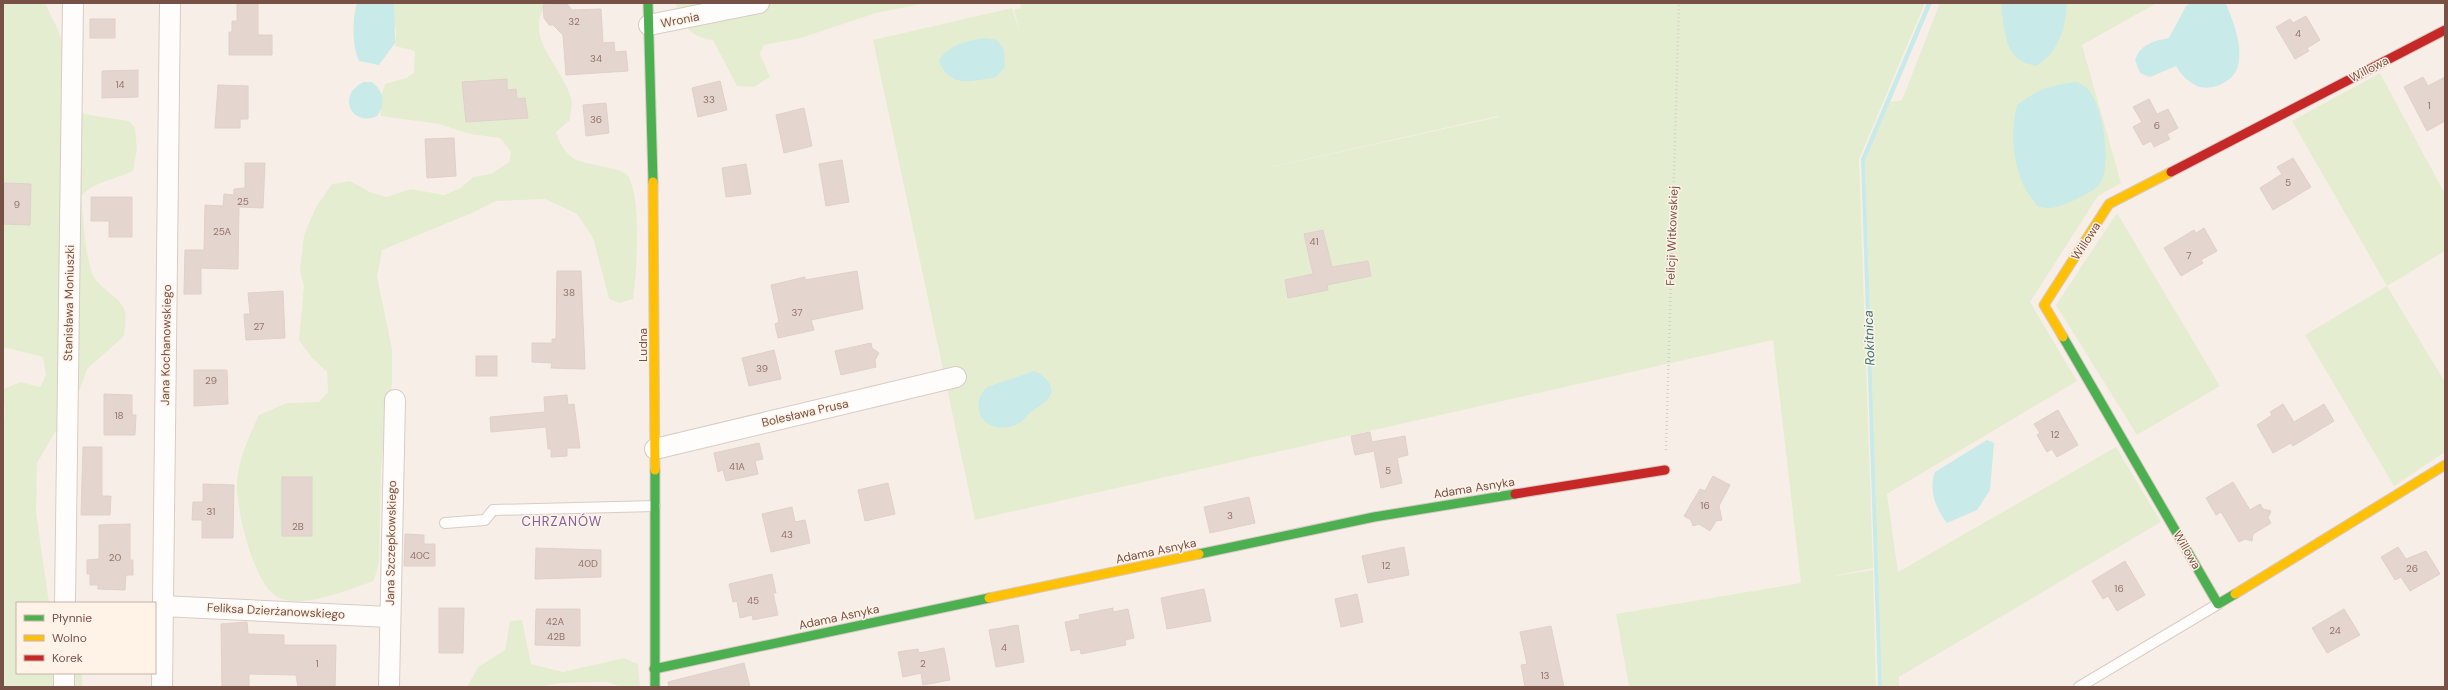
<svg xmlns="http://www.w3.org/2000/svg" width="2448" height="690" viewBox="0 0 2448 690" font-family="'DM Sans',sans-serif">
	<rect width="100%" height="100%" fill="#f7efe7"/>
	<g fill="#e5edd0" fill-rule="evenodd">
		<path d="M 3,3 L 45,3 L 58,30 L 65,49 L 62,99 L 84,114 L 129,121 L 135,128 L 137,149 L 133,171 C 114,180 96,181 81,196 C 84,221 84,249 92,273 C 98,290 120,294 125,312 C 127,318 124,329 124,336 L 87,369 L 80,389 L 37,463 L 36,512 L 49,603 L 17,603 L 17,673 L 82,673 L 82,687 L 3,687 L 3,430 L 5,412 L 3,389 L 21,382 L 40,387 L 46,375 L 43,357 L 3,347 Z"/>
		<path d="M 387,3 L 547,3 C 522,38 562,65 571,98 C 573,105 570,113 570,120 L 556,132 C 567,164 580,161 610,168 C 615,169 623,171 627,175 C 642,191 637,276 633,299 L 619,303 L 609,299 L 593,238 L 577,214 L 545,199 L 496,201 L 472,213 L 382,250 L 377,277 L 392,349 L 392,384 L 384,433 L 381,471 L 379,562 L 374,581 C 349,589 305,609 279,598 C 255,588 238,515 237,491 C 235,467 249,436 259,415 L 287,403 L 319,402 L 328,392 L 327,372 L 312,358 L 299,340 L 304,287 L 300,270 L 304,235 L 316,207 L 332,184 L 350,181 L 370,192 L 386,197 L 412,189 L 444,195 L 461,188 L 473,177 L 491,174 L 509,162 L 511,152 L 500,138 L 470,134 L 439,124 L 381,116 L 379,102 L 385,84 L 406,78 L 414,73 L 415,51 L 395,46 L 396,30 Z"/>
		<path d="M 675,3 L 926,3 L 876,13 L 801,38 L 764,45 L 760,54 L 770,77 L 754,87 L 737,86 L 713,40 C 686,36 686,26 675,3 Z"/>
		<path d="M 1020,3 L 1925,3 L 1859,159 L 1873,568 L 1829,577 L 1873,570 L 1876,687 L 1629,687 L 1616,614 L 1801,583 L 1773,340 L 975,520 L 873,40 L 1012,8 L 1020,33 L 1014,10 L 1021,8 ZM 1498,116 L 1498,117 L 1245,173 Z"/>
		<polygon points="1940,3 2157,3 2082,45 2121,183 2098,196 2030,302 2077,381 1887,494 1898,572 2116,447 2161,522 1899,677 1899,687 1882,687 1865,161 1890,102 1902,100"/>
		<polygon points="2380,73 2445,194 2445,251 2387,286 2445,382 2445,452 2394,486 2305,335 2387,286 2292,121"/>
		<polygon points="2117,213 2220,386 2137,435 2056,305"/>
		<polygon points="522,620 531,664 563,672 624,658 638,664 640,687 621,687 608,682 560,683 538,687 467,687 478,667 505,650 510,621"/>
	</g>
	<g fill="#c8eae8">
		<path d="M 357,3 L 394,3 L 395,43 L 379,65 L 359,61 C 352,46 352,19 357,3 Z"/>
		<polygon points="1927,3 1932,3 1865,161 1882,687 1878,687 1861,159"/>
		<path d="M 2001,3 L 2067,3 C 2066,27 2058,54 2036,66 C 2029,64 2019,62 2014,55 C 2004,42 2003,19 2001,3 Z"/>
		<path d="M 2191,3 L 2226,4 C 2234,23 2243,46 2238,66 C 2234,82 2210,93 2195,85 C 2186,80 2181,74 2176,66 L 2150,77 L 2140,73 L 2135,60 C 2141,44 2153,41 2169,38 L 2186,6 Z"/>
		<path d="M 986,38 L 997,40 L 1004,50 L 1005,67 L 996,77 C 972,81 950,89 939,61 C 947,45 969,40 986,38 Z"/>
		<path d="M 364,82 L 372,82 C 384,92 386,103 377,116 C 351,128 336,94 364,82 Z"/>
		<path d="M 2077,82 C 2081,84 2086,87 2089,90 C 2103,108 2113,167 2099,185 C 2092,193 2063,206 2052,208 C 2048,209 2042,207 2037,206 C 2032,198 2024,189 2021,179 C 2012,157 2011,127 2017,105 C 2038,89 2051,85 2077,82 Z"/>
		<path d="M 1034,371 C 1046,376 1059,389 1046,401 C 1042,405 1036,408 1031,412 C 1028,414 1026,418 1022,421 C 1009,432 984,430 979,412 C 977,402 980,394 987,387 Z"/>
		<path d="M 1987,440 L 1994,443 L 1990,490 L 1977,510 L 1947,523 C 1936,509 1928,490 1935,472 Z"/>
	</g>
	<g fill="#e4d5ce" stroke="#e0d0c9">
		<polygon points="237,3 258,3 258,35 272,35 272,55 229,55 229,32 232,32 232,21 237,21"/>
		<polygon points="567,4 572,10 601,9 603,43 614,42 615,52 626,51 628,71 566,75 563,35 553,25 549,25 544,18 543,5"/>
		<polygon points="2306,16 2320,40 2307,48 2309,51 2295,59 2276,27 2290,19 2293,23"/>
		<rect x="90" y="19" width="25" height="19"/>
		<polygon points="138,70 138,97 102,98 102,71"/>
		<polygon points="2423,77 2428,86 2445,77 2445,121 2427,131 2404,87"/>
		<polygon points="507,79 507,90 516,89 517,99 525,98 528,118 466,122 462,82"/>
		<polygon points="720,81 727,110 698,117 692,88"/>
		<polygon points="218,85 248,86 248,119 240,119 240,128 215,128"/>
		<polygon points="2149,99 2157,114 2168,109 2178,128 2167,134 2170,139 2154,147 2151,141 2143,145 2133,127 2142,122 2133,107"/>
		<polygon points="606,103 609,133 586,136 583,105"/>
		<polygon points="804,108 812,146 784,153 776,115"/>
		<polygon points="454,138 456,176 427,178 425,139"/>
		<polygon points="2293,158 2311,187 2273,210 2260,188 2282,174 2277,167"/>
		<polygon points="842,160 849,202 826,206 819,164"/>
		<polygon points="245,163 265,163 263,208 239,207 238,269 201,268 201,294 184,294 185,250 204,250 205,205 223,206 224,194 234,195 234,189 245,188"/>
		<polygon points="746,164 751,194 726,197 722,168"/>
		<polygon points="4,183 31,184 30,225 4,224"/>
		<polygon points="91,197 132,197 132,237 109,237 109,221 91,221"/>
		<polygon points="2204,228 2217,251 2201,260 2203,263 2181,276 2164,248 2194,230 2196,233"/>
		<polygon points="1323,230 1332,267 1368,261 1371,276 1327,285 1328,290 1288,298 1285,280 1313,274 1304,234"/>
		<polygon points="557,271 581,271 585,369 551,368 552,363 532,362 532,343 552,343 552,339 556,339"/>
		<polygon points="857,271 863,309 811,320 814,330 778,338 775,324 779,322 771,285 805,277 805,280"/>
		<polygon points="283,291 285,338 246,340 244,314 250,314 248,293"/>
		<polygon points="871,343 872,348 879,353 875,360 876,367 841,375 835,351"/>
		<polygon points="774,350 781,379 749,386 742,358"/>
		<rect x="476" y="356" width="21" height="20"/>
		<polygon points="194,370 227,370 228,404 194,406"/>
		<polygon points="104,394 132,395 132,415 136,415 135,435 104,435"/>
		<polygon points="567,395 568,405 574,404 580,448 567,448 567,456 551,457 551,449 548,449 546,427 491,432 490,417 545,412 544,397"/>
		<polygon points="2283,404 2294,422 2324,404 2334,421 2293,446 2291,443 2273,453 2257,425 2272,415 2270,412"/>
		<polygon points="2058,410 2078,445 2057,457 2052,449 2047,452 2037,435 2040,433 2034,424"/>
		<polygon points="1370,432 1372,442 1405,436 1408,455 1397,458 1402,483 1381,488 1374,451 1355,455 1351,436"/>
		<polygon points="759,443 763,459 755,461 758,474 726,481 723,470 718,472 714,453"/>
		<polygon points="83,447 102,447 102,496 111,496 110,515 81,515"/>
		<polygon points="1713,476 1730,485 1719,506 1722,520 1716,521 1710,531 1699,524 1693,526 1691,520 1684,516 1700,489 1705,491"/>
		<rect x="282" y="477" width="30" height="59"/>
		<polygon points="2233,482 2250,510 2260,504 2263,509 2271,511 2268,518 2271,523 2253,534 2252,541 2245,539 2239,542 2221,512 2216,515 2206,498"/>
		<polygon points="888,483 895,514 865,521 858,490"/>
		<polygon points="203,484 234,485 233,538 202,538 202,520 192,520 193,502 203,502"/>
		<polygon points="1249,497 1255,523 1210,533 1204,507"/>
		<polygon points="792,507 795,522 805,520 810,543 771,552 762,514"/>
		<polygon points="130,524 130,560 133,560 133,575 126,575 125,590 98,589 98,585 90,585 90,574 87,574 87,560 99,559 99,525"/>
		<polygon points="405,534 424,535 424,544 435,544 435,566 404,566"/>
		<polygon points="1404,547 1409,575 1368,583 1362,556"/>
		<polygon points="2398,547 2406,559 2426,551 2440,574 2410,591 2401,577 2395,580 2381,557"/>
		<polygon points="536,548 601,550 601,577 535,579"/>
		<polygon points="2125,561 2145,595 2117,611 2108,596 2103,599 2092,581"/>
		<polygon points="772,574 776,593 773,593 778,615 753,620 752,615 740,618 737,601 733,602 729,584"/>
		<polygon points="1204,589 1211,621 1167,629 1161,598"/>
		<polygon points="1357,594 1363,622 1341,627 1335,599"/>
		<polygon points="439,608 464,608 463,653 439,653"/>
		<polygon points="1113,608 1113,612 1128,609 1134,638 1125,640 1126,645 1081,654 1080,649 1071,651 1065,622 1080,619 1079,615"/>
		<polygon points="536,609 580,609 580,646 535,645"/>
		<polygon points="2344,609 2360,635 2327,653 2312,628"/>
		<polygon points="247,622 248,634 284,635 284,645 336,645 335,687 298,687 296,675 249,674 249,687 222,687 221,624"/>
		<polygon points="1018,625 1024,662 996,667 989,630"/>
		<polygon points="1551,626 1564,687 1525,687 1521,665 1527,664 1520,632"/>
		<polygon points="944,648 950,680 923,685 921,673 903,677 898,652 918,649 919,653"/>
		<polygon points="744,663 750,687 669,687 668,682"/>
	</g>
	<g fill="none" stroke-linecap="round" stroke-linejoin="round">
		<defs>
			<g id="lane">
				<polyline points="445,523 485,520 493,510 655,506"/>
				<polyline points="2079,687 2218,604"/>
			</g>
			<g id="street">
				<polyline points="649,25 759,3"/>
				<polyline points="655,449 956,377"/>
				<polyline points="65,603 73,3"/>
				<polyline points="162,606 389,617"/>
				<polyline points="64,687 64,673"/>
				<polyline points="162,687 170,3"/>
				<polyline points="389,687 395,400"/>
			</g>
			<g id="fast">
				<polyline points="648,3 653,182"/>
				<polyline points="2063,337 2218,604 2235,594"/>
				<polyline points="655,470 655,687"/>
				<polyline points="1199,554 1374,517 1515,494"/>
				<polyline points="654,669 989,598"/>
			</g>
			<g id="slow">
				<polyline points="653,182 655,470"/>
				<polyline points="2063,337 2044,305 2109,204 2171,172"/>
				<polyline points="2235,594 2445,465"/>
				<polyline points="989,598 1199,554"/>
			</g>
			<g id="jam">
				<polyline points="2171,172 2445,30"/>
				<polyline points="1515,494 1665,470"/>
			</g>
		</defs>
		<use href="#lane" stroke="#d9cbc5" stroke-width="12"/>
		<use href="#street" stroke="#d9cbc5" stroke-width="22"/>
		<use href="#fast" stroke="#d8cac3" stroke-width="11"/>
		<use href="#slow" stroke="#d8cac3" stroke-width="11"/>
		<use href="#jam" stroke="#d8cac3" stroke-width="11"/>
		<polyline stroke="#dacfca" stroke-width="2.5" stroke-dasharray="1 3" stroke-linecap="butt" points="1666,450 1679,3"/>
		<use href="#lane" stroke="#fefdfb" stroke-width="10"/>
		<use href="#street" stroke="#fefdfb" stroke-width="20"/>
		<use href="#fast" stroke="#4caf50" stroke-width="9"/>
		<use href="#slow" stroke="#ffc107" stroke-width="9"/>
		<use href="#jam" stroke="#c62828" stroke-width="9"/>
	</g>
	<g text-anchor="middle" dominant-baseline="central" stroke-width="3" stroke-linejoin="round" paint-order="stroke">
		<g font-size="10" fill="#94746a">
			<text x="574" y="21">32</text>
			<text x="2298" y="33">4</text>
			<text x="596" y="58">34</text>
			<text x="120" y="84">14</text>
			<text x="709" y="99">33</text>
			<text x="2429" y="105">1</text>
			<text x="596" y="119">36</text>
			<text x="2157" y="125">6</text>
			<text x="2288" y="182">5</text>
			<text x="243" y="201">25</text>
			<text x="17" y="204">9</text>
			<text x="222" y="231">25A</text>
			<text x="1314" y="241">41</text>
			<text x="2189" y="255">7</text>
			<text x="569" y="292">38</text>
			<text x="797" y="312">37</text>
			<text x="259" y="326">27</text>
			<text x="762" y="368">39</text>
			<text x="211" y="380">29</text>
			<text x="119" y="415">18</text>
			<text x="2055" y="434">12</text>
			<text x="737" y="466">41A</text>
			<text x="1388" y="470">5</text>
			<text x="1705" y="505">16</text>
			<text x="211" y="511">31</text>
			<text x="1230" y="515">3</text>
			<text x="298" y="526">2B</text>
			<text x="787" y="534">43</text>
			<text x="420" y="555">40C</text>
			<text x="115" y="557">20</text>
			<text x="588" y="563">40D</text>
			<text x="1386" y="565">12</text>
			<text x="2412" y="568">26</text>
			<text x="2119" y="588">16</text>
			<text x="753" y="600">45</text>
			<text x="555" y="621">42A</text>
			<text x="2335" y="630">24</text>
			<text x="556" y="636">42B</text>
			<text x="1004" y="647">4</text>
			<text x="317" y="663">1</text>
			<text x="923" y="663">2</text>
			<text x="1545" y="675">13</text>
		</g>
		<g font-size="12" fill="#775046" stroke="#fff3e8">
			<text transform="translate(680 20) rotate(-11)">Wronia</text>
			<text transform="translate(2369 69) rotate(-27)">Willowa</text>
			<text transform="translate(1672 236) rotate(-88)">Felicji Witkowskiej</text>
			<text transform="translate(2086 241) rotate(-57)">Willowa</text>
			<text transform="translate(69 303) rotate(-89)">Stanisława Moniuszki</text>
			<text transform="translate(166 345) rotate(-89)">Jana Kochanowskiego</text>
			<text transform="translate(643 345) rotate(-90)">Ludna</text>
			<text transform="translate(805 413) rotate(-13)">Bolesława Prusa</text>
			<text transform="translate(1474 488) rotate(-9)">Adama Asnyka</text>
			<text transform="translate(391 543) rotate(-89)">Jana Szczepkowskiego</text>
			<text transform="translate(2187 550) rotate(60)">Willowa</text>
			<text transform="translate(1156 551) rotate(-12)">Adama Asnyka</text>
			<text transform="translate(276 611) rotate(3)">Feliksa Dzierżanowskiego</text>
			<text transform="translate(839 617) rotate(-12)">Adama Asnyka</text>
		</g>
		<g font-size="13" font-style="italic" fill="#357576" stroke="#fff3e8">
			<text transform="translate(1869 338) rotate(-92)">Rokitnica</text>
		</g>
		<g font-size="13" letter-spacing="1" fill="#7f609b" stroke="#fff3e8">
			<text x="562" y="521">CHRZANÓW</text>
		</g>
	</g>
	<rect width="2448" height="690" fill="none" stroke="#775046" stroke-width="8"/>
	<rect x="16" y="602" width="140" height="72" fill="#fff3e8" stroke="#c9b2a7"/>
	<rect x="24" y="615" width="20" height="6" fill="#4caf50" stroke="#c9b2a7"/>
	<text x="52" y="622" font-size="12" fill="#775046">Płynnie</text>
	<rect x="24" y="635" width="20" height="6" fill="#ffc107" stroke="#c9b2a7"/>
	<text x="52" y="642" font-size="12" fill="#775046">Wolno</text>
	<rect x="24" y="655" width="20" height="6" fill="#c62828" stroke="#c9b2a7"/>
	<text x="52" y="662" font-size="12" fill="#775046">Korek</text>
</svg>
